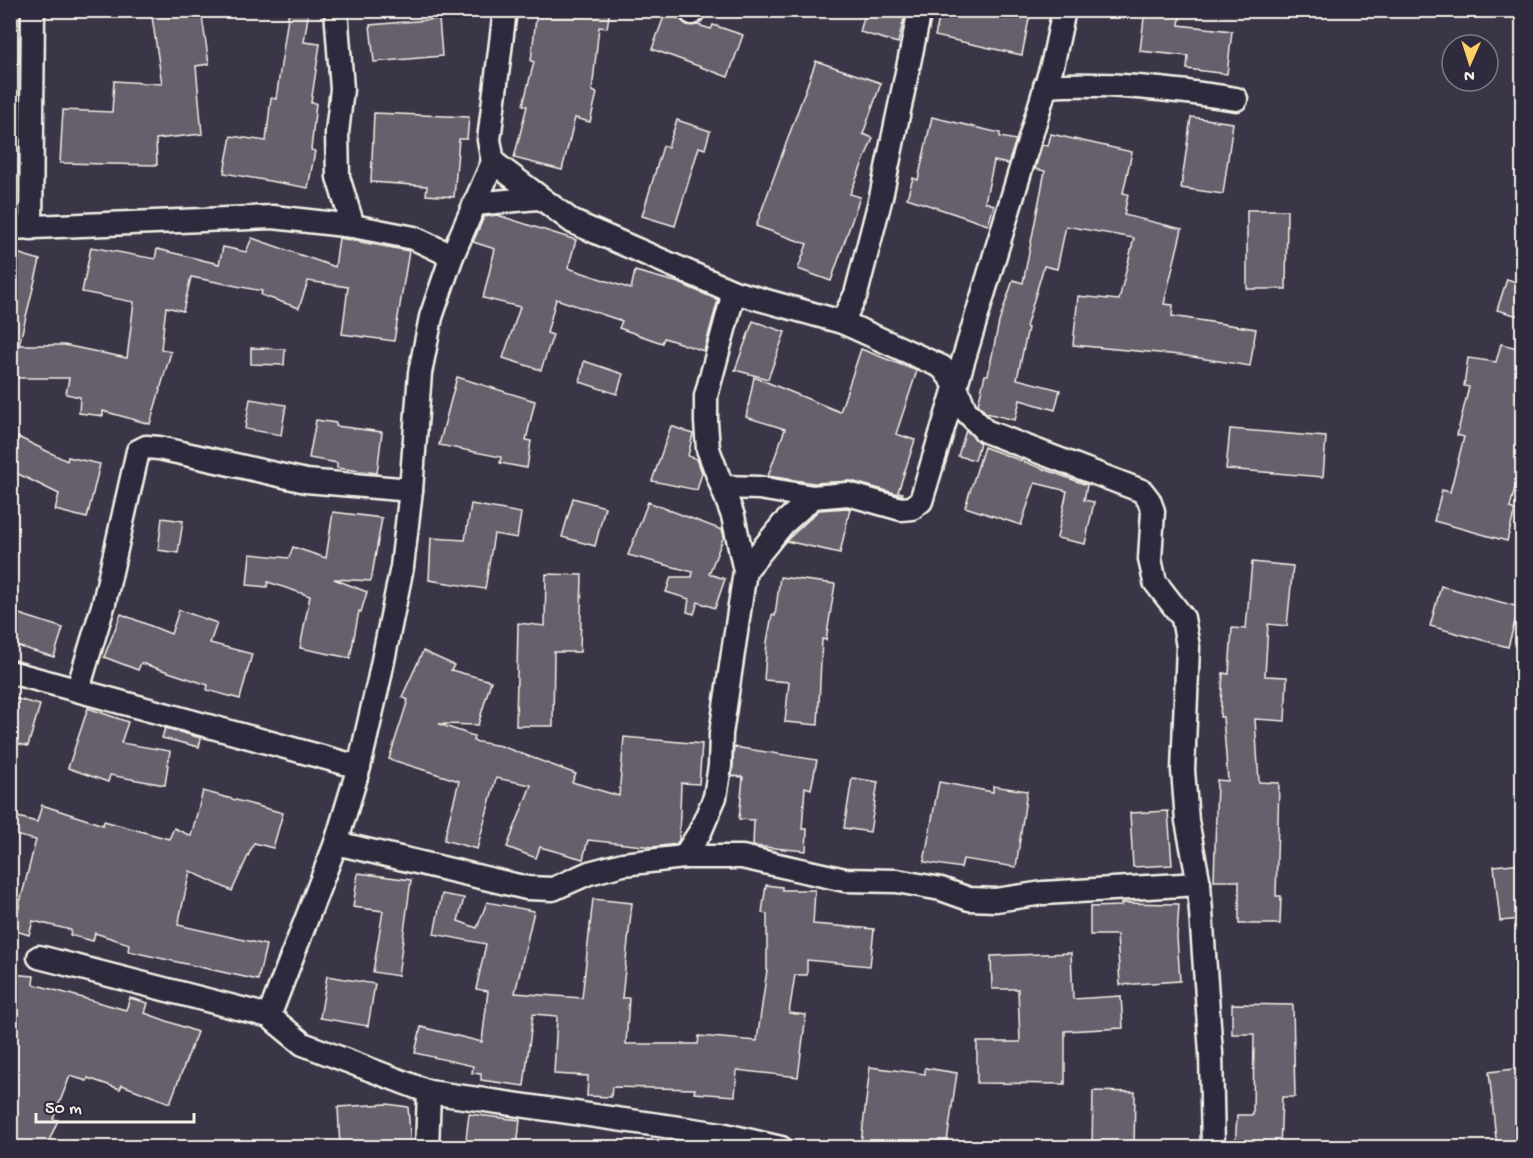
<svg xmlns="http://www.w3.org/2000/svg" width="1533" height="1158" viewBox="0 0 1533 1158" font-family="'Gochi Hand',sans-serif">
	<rect width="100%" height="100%" fill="#3b3647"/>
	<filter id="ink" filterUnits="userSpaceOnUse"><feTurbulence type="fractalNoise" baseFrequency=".0167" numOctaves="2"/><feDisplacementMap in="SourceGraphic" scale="12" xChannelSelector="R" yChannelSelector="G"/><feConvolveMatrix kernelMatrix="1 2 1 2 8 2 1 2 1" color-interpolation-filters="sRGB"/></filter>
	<g filter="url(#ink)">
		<g fill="#65616c" stroke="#f4f1e8" stroke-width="1.5">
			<polygon points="10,10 20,10 19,63 10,63"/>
			<polygon points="151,10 201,10 209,64 196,66 202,134 156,139 157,165 60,163 63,110 112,112 114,81 162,84"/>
			<polygon points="289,10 309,10 304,42 320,44 311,103 316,103 311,150 315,151 308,188 224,173 231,136 266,141 271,98 276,99"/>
			<polygon points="537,10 610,10 607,28 599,27 592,91 597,93 590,122 575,118 562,170 514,158 527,106 523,105 534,62 531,61"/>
			<polygon points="866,10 906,10 898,43 860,32"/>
			<polygon points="941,10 977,10 1000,16 1001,10 1030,14 1022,55 935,36"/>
			<polygon points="1145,10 1181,10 1179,25 1232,31 1227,74 1187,69 1188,56 1140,51"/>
			<polygon points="665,14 680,19 687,25 698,25 711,29 713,25 743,35 728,77 652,49"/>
			<polygon points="439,19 442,56 374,62 370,25"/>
			<polygon points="816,61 881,83 863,134 873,138 850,194 860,197 831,281 798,269 807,244 756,226"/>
			<polygon points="374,113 469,117 467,139 459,139 454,197 426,195 427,186 371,182"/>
			<polygon points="932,117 1000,133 1000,137 1016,140 1008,164 994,161 985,202 994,205 988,225 907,198 913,178 918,180"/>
			<polygon points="1191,117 1233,123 1223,194 1181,188"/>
			<polygon points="677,120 710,131 705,149 699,147 675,226 642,216 663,146 668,147"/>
			<polygon points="1051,134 1132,152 1123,193 1128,194 1124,215 1182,229 1164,304 1173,305 1172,316 1256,329 1250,366 1180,355 1073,345 1078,296 1119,300 1134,238 1066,226 1057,269 1044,266 1026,327 1028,328 1017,379 1060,390 1055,410 1020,400 1015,420 986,413 978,404 985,375 988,375 999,322 1013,280 1023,283 1045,171 1035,169 1042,145 1048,146"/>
			<polygon points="1247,210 1287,210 1286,289 1247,289"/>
			<polygon points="497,215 576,240 568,268 631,289 635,271 679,283 718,300 704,351 664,338 662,343 619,328 622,321 556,299 547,333 553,335 541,370 503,358 520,307 483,298 495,249 473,242 484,217"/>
			<polygon points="252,238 335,267 339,238 409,251 394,341 342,334 348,287 308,281 299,308 261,295 262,291 191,277 183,311 166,307 161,349 171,352 150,424 103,411 103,416 79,413 80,397 66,394 69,378 10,378 10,251 40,260 19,345 64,345 127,358 134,302 82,292 91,247 155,259 157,249 219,264 223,247 246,252"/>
			<polygon points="1507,279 1522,284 1522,317 1497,310"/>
			<polygon points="753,321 785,332 768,379 735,370"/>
			<polygon points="1501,344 1522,349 1522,458 1510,508 1515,510 1507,541 1434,521 1442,490 1450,492 1464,437 1457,435 1469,387 1464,386 1468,358 1496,362"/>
			<polygon points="251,348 285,349 284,365 251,364"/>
			<polygon points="861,349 917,371 896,434 915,440 898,492 903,493 902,495 851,481 814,483 768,476 785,429 746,417 754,377 840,412"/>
			<polygon points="584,361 623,374 617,394 580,382"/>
			<polygon points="457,377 535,401 526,440 531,441 527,468 500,463 501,457 439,445"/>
			<polygon points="250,399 286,405 281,435 245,429"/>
			<polygon points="316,420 336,423 336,426 382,432 377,473 337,468 337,463 309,458"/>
			<polygon points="671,426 693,434 688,456 697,459 702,473 697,490 652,481"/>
			<polygon points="1230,429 1326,437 1323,477 1226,469"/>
			<polygon points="966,430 980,443 975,460 958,456"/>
			<polygon points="18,437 67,461 68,457 100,464 87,518 55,510 59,494 10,470 10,454"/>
			<polygon points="984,447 1087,485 1084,500 1094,502 1085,544 1057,538 1067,491 1035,483 1021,525 965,507"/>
			<polygon points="573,498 605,507 595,546 562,537"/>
			<polygon points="648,502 722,530 724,536 709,574 725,579 715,608 698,602 694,614 687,612 689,599 666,592 671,577 692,577 693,572 628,555"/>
			<polygon points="471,504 521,513 517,538 494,534 485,589 429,580 431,538 465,540"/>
			<polygon points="847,508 850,509 840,553 786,541 819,510"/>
			<polygon points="333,512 382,518 371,581 334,579 367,592 361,612 359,611 350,658 300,648 310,596 268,582 267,587 247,585 250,554 289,558 293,547 326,558"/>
			<polygon points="162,518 183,521 178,553 158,550"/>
			<polygon points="1252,562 1293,566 1287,626 1268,624 1265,676 1287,677 1285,721 1255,719 1259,782 1279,783 1276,896 1281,896 1280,924 1239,924 1239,881 1214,881 1217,780 1228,781 1223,717 1220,717 1223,673 1229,674 1232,628 1246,629"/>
			<polygon points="546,574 582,575 580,652 554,652 553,726 516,726 518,623 545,626"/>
			<polygon points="780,577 835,584 826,640 822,639 818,725 785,722 789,682 764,680 767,642 772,615 775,616"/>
			<polygon points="1441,586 1519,607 1508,647 1430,626"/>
			<polygon points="179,610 217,623 210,643 252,654 240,699 207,690 208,685 141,663 138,670 104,657 121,614 171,634"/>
			<polygon points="10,611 63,628 54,657 10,644"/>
			<polygon points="423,651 454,665 451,670 491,681 478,725 439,724 474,736 473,741 501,746 576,774 572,782 619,796 624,737 702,744 699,784 681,783 679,840 676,844 653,847 588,840 583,859 540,847 536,858 507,847 531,785 496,778 477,849 444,840 459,781 389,759 408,700 402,697"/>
			<polygon points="10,697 40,705 28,746 10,742"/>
			<polygon points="88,708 128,722 121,743 170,751 165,785 110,775 108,782 68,768"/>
			<polygon points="165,728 201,738 199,747 162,738"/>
			<polygon points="734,747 817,760 811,789 805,787 802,829 807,829 806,851 753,846 754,820 739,819 743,777 732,776"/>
			<polygon points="852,778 878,782 870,832 844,828"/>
			<polygon points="939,782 993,792 993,786 1027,791 1016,867 963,859 961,868 924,862"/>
			<polygon points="203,791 283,813 273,848 254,843 232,891 190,871 178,925 266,945 258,980 128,951 129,944 95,933 93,941 70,935 71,930 33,921 29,935 13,930 36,840 10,834 10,815 37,822 42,805 103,825 104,821 169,839 174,828 191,836"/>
			<polygon points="1168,811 1172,865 1133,867 1130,813"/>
			<polygon points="1522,863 1522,919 1500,921 1494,866"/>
			<polygon points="358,873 411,880 398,976 373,972 383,911 353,907"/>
			<polygon points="766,885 782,887 782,890 815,890 813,924 874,929 870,966 807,960 807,975 795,975 789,1013 806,1015 798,1077 737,1070 735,1096 694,1093 695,1089 612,1087 611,1097 587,1096 588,1076 554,1074 557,1016 533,1014 524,1086 481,1080 481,1074 472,1073 473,1066 415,1053 421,1027 482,1042 488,991 476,989 486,944 434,934 442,894 464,898 458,921 477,928 487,902 534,911 515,993 582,998 593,899 632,903 622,998 629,998 626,1044 698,1044 699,1036 757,1041 767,970 767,914 762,913"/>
			<polygon points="1121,903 1179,904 1177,937 1180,981 1120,985 1117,935 1090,935 1090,907 1121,906"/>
			<polygon points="1071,953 1073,999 1121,996 1123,1028 1065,1031 1065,1084 977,1083 977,1042 1020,1042 1018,989 992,989 991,956"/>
			<polygon points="10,974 34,976 33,984 126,1010 130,998 148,1003 145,1013 197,1032 170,1103 122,1085 120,1089 88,1078 87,1081 70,1076 53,1119 58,1120 46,1148 10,1148"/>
			<polygon points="327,976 375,984 368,1026 320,1018"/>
			<polygon points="1232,1004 1293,1005 1295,1097 1282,1097 1280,1148 1235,1148 1237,1115 1253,1115 1254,1034 1232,1034"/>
			<polygon points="870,1067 925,1074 925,1068 957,1073 946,1148 892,1148 861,1143"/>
			<polygon points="1522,1068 1522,1148 1497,1148 1489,1072"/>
			<polygon points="1093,1091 1135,1092 1134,1148 1092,1148"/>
			<polygon points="387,1104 408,1107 411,1148 340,1148 338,1107"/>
			<polygon points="469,1114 520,1120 517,1148 465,1148"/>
		</g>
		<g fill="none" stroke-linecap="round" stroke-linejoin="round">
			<defs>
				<g id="street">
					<polyline points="336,10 342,89 337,133 338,177 353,226"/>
					<polyline points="690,10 692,13"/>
					<path d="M 1045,86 C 1109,82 1172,89 1236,99"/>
					<polyline points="493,162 573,222 734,292 842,322 942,367 955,384 965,410 985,431 1142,491 1149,500 1153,511 1150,559 1155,582 1183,618 1188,647 1183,770 1187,821 1199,884 1211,1053 1213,1148"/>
					<polyline points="475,204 537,198"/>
					<polyline points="10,228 273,217 353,226 414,238 452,256"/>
					<polyline points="31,228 33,10"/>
					<polyline points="842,322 856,294 881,197 920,10"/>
					<polyline points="723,487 759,488 813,497 848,494 901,509 912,508 921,501 1053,62 1064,10"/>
					<polyline points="745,571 783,524 813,497"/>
					<polyline points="10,672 359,767"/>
					<polyline points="78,689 104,603 138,451 146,447 159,448 306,481 411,490"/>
					<polyline points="336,843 527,888 553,889 589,873 623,864 684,857 742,857 845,880 897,881 941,889 969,899 996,900 1043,893 1199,884"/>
					<polyline points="684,857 700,832 715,797 720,766 721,734 745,571 733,516 708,449 706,422 706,396 734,292"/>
					<polyline points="39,957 269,1016 303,1044 429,1092 721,1134 781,1148"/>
					<polyline points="269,1016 336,843 359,767 379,680 402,567 411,490 420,373 431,317 452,256 493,162 489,140 505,10"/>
					<polyline points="427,1148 429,1092"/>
				</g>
			</defs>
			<use href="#street" stroke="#f4f1e8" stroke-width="27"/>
			<use href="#street" stroke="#2f2a3d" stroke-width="22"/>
		</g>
	</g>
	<rect width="1533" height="1158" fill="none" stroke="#2f2a3d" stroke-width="36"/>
	<rect x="18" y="18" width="1497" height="1122" fill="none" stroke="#f4f1e8" stroke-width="2" filter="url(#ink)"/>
	<g transform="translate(1470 63) rotate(183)"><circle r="28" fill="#2f2a3d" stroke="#7e7a81" stroke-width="1.5"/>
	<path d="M0-4.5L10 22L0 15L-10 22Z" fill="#ffd166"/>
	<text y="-9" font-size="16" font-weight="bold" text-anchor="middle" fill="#f4f1e8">N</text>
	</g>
	<path d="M36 1113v9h158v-9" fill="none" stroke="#f4f1e8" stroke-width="3"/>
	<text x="45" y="1113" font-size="18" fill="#f4f1e8" stroke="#2f2a3d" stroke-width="4.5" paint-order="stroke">50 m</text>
</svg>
